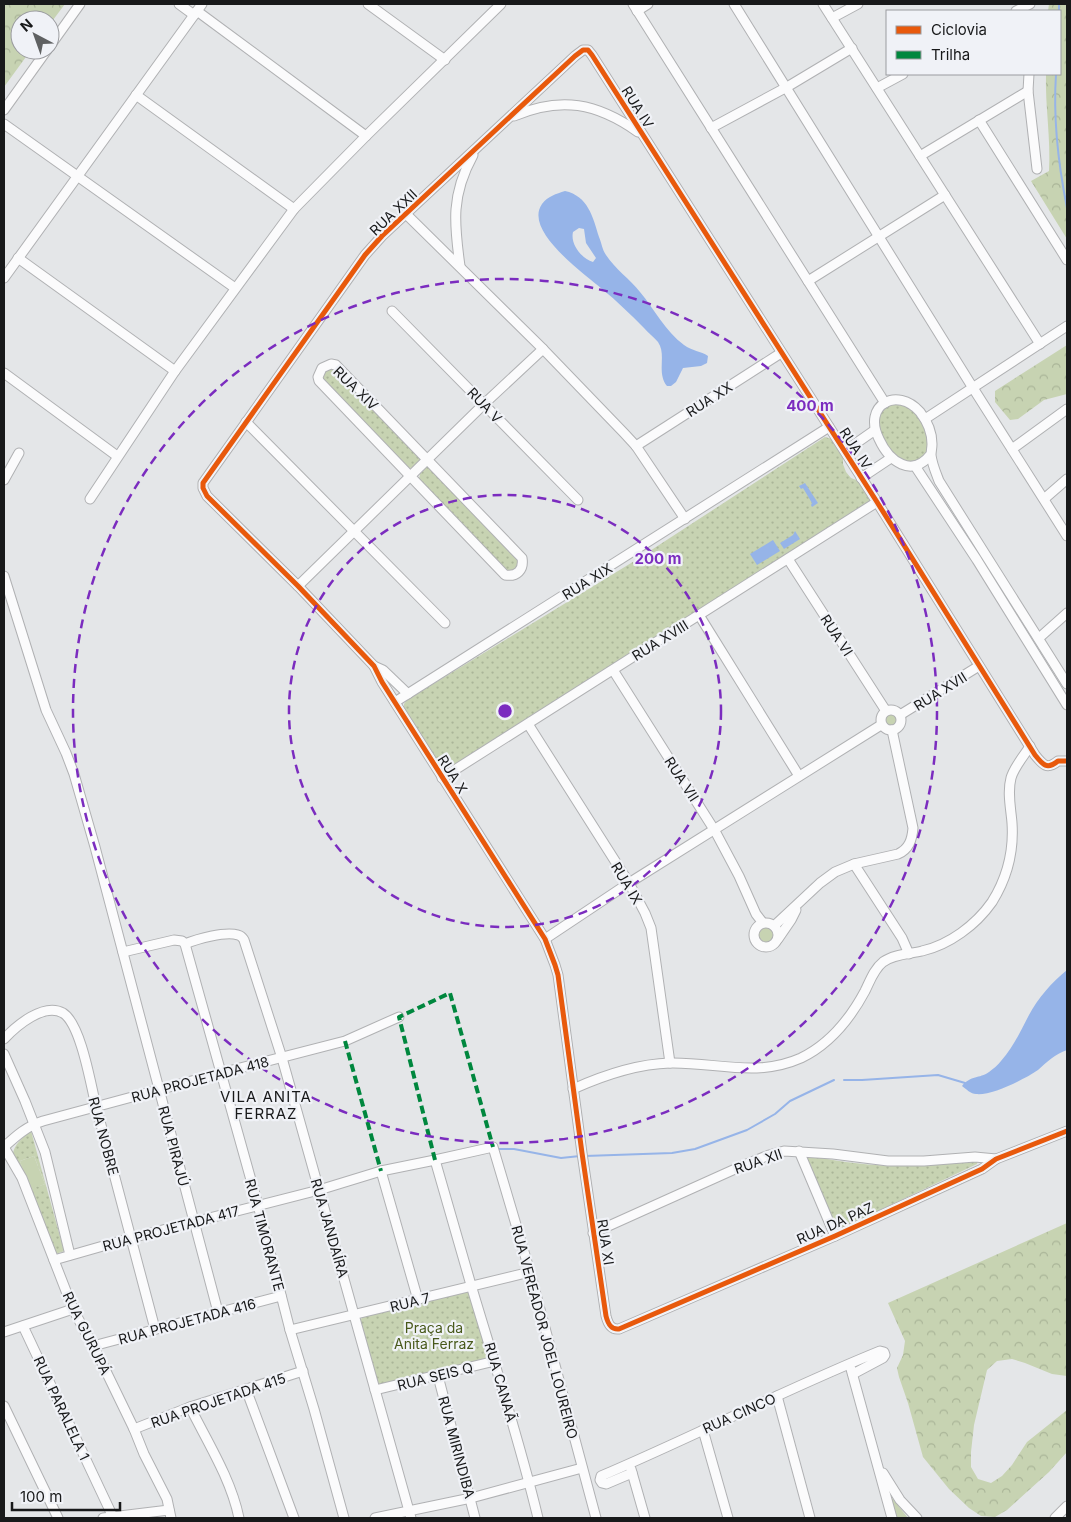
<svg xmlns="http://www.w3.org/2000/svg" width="1071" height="1522" viewBox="0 0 1071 1522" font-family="Inter,sans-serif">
	<defs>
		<pattern id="forest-crowns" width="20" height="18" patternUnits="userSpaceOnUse" patternTransform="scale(1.25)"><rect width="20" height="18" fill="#c7d3b2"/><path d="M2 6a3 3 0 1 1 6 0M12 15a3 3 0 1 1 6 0" fill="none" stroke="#aab598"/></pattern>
		<pattern id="park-dots" width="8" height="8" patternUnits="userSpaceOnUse" patternTransform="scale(1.25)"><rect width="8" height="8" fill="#c7d3b2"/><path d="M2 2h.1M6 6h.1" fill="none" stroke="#aab598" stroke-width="1.8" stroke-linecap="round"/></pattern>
	</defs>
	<rect width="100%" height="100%" fill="#e4e6e8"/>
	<g fill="#c7d3b2">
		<circle cx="891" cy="720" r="9"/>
		<circle cx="766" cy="935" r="10"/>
		<polygon points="34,1156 45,1184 30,1190 20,1161"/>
		<polygon points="891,1498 892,1498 908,1518 895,1518"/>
	</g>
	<g fill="url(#forest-crowns)">
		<polygon points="4,4 65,4 50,24 50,20 20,20 20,50 31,50 4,87"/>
		<path d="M 1049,4 L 1067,4 L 1067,239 L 1031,181 L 1049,171 C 1051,139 1045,106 1046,74 L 1060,74 L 1060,11 L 1048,11 Z"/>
		<polygon points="1067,345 1067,394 1044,400 1018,419 1010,420 995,402 995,391"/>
		<polygon points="1067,1223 1067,1376 1052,1374 1025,1363 1012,1359 997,1361 987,1370 974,1425 971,1452 971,1467 978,1479 991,1483 1002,1476 1012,1465 1027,1442 1067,1410 1067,1452 1049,1472 1007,1510 995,1517 981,1516 969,1508 949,1489 923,1457 908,1403 899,1377 897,1368 903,1355 905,1341 888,1303"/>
	</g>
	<g fill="url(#park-dots)" fill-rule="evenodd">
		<path d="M 335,368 L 422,457 C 421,462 415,467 410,468 L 407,467 L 323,381 L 322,376 L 326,369 Z"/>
		<path d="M 899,404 C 907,407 913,410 918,416 C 929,429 936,461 912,462 C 890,464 865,418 888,405 C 891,404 896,404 899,404 Z"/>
		<polygon points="825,437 832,439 843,456 843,464 846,472 851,478 859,481 869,497 871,502 448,771 443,770 404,709 404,704 407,700 636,560"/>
		<polygon points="428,466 518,561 516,568 511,571 505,570 419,479 420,474"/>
		<path d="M 31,1131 L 64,1251 L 53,1255 L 13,1155 C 13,1145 24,1136 31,1131 ZM 34,1156 L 45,1184 L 31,1189 L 20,1161 Z"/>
		<path d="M 812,1156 C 867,1168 921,1169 976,1159 L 978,1161 L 977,1164 L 840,1229 L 837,1227 L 807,1161 L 808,1158 Z"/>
		<polygon points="466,1291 471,1294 488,1356 485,1361 380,1384 377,1383 360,1320 363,1317"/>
	</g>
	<g fill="#96b4e8" fill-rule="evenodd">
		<path d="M 565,191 C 588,196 593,217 599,237 C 602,244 602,249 606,255 C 615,269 630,279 640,292 C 655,310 665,331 684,345 C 692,351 701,351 708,356 L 707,363 L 701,366 L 683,368 L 676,382 L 671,386 L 667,386 C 656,372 667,355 658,342 C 654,337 648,333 644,328 C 631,315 617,301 602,289 C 585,274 523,231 542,204 C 548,196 556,194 565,191 ZM 579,228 L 584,229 L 586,243 L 596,258 L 593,262 C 582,259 570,244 573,232 Z"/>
		<polygon points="805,483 818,503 812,507 811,505 812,503 803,488 801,489 799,486"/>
		<polygon points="795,531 800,539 784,549 780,543 793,535"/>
		<polygon points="773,540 780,551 757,565 750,554"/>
		<path d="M 1067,970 L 1067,1050 C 1055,1054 1047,1062 1038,1070 C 1025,1079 991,1096 976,1094 C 971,1094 966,1089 962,1086 C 971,1075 979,1079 989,1072 C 993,1069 998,1065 1001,1061 C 1014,1046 1020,1032 1029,1015 C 1038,998 1052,982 1067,970 Z"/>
	</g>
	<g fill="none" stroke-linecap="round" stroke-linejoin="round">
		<g stroke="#96b4e8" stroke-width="2">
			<polyline points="1059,11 1059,4"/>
			<path d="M 1056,74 C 1053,119 1058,163 1067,208"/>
			<polyline points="844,1080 862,1080 938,1075 965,1083"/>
			<polyline points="499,1149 514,1149 561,1158 580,1156"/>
			<polyline points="585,1156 672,1153 695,1149 747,1130 775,1114 790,1101 834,1080"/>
		</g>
		<defs>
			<g id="minor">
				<polyline points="179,4 194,15"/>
				<polyline points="368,4 445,60"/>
				<polyline points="633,4 885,403"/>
				<polyline points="734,4 973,388 1067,536"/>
				<polyline points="823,4 1040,344"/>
				<polyline points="197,11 366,136"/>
				<polyline points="637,11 648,4"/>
				<polyline points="1016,11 1030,4"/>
				<polyline points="832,18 858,4"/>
				<polyline points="50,46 80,4"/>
				<polyline points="1029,74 1028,91 1037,169"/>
				<polyline points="877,88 903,74"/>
				<polyline points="136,95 294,209"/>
				<polyline points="4,110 47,50"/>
				<path d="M 514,116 C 561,96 597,103 638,132"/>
				<polyline points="979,120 1067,260"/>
				<polyline points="4,124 235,288"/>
				<polyline points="711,128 787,87 852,48"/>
				<polyline points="920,156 1028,91"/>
				<polyline points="406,214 543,349 624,433 636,446 685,519"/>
				<polyline points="18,258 175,371"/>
				<path d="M 460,266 C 454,223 451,195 473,155"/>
				<polyline points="4,278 202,4"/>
				<polyline points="808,281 945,195"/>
				<polyline points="392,311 578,500"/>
				<path d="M 331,364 L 336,365 L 522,558 C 524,570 517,577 505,575 L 319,381 L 318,377 L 322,368 Z"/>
				<polyline points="4,373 117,456"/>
				<polyline points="925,419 1067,326"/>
				<polyline points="246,422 445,623"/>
				<polyline points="636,446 781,353"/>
				<polyline points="1012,449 1067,409"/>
				<polyline points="845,451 875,430"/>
				<path d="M 931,454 C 912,479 889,461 879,439 C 862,405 897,386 920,412 C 927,421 932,432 932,444 C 932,448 931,452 931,455 C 932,464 936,473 939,481 L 1067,684"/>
				<polyline points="915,466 977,560 1067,705"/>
				<polyline points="861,478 891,458"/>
				<polyline points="4,480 19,453"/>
				<polyline points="90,499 175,371 294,209 366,136 501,4"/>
				<polyline points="1044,499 1067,479"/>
				<polyline points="788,559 886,711"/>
				<polyline points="4,576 46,710 66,753 74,774 95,847 218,1312"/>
				<polyline points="298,586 484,404 543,349"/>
				<polyline points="699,615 799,776"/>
				<polyline points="1039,638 1067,613"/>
				<polyline points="374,666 383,670 408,694"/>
				<polyline points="613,670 715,831 739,876 756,914 763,923"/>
				<polyline points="395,702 829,427"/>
				<circle cx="891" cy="720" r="10"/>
				<polyline points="900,715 979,666"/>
				<polyline points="528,724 629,883 645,913 651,928 670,1063"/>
				<path d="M 1067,761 L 1058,761 C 1047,770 1043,765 1035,755 L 877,502 L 592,55 L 588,50 L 583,50 L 575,56 L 382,236 L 365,255 L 203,483 L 203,488 L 207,496 L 298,586 L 374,666 L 382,682 L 545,939 L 555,965 L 558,975 L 582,1153 L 606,1316 C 608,1324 611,1330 619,1329 L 835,1236 L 982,1169 L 996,1159 L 1067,1131"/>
				<polyline points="442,778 877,502"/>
				<polyline points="854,864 902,938 909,954"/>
				<circle cx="766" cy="935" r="12"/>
				<path d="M 774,926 L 820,883 L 835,872 L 854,864 L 898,854 C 909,849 912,840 913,828 L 892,730"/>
				<polyline points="545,939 629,883 881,725"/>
				<polyline points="778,939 791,920 796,910"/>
				<path d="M 185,944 C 197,939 225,931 238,935 C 242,936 242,937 244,940 L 282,1058 L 411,1518"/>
				<polyline points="123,952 174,940 182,941 185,944 258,1205 290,1330 314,1409 344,1518"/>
				<path d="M 4,1039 C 16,1026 44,1002 63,1013 C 81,1024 91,1086 96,1106 L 155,1329"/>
				<polyline points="4,1054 25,1101 45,1152 70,1255"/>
				<path d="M 573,1089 C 604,1075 636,1064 670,1063 C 716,1062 756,1078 801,1058 C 830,1044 850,1019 865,991 C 870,981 874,969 883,962 C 894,954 910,954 922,951 C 949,945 976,925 992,902 C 1007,878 1014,852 1012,823 C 1011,809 1007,793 1011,778 C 1014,767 1024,756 1030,746"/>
				<path d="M 4,1147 C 16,1136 27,1126 43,1121 L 221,1073 L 345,1041 L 399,1017"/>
				<polyline points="4,1147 22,1178 73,1309 101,1361 134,1429 144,1454 167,1499 171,1518"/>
				<polyline points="799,1151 835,1236"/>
				<path d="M 435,1160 C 447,1202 459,1243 471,1285 C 494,1362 519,1439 538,1518"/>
				<polyline points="381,1171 418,1300"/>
				<polyline points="593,1233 744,1165 769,1155 784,1151 833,1154 888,1161 924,1161 975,1157 996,1159"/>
				<polyline points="54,1260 131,1238 319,1190 381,1171 435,1160 493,1147 530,1272 596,1518"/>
				<polyline points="23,1326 113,1517"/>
				<polyline points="290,1330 530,1272"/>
				<polyline points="4,1332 73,1309"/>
				<polyline points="93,1346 281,1296"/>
				<polyline points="851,1369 892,1518"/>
				<polyline points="438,1376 475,1518"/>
				<polyline points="246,1389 294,1518"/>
				<polyline points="375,1390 495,1361"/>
				<polyline points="777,1396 810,1518"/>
				<polyline points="4,1406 58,1518"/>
				<path d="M 190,1407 C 208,1443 231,1479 239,1518"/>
				<polyline points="134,1429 190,1407 303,1371"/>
				<polyline points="703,1430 728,1518"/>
				<polyline points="631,1469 645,1518"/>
				<path d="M 632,1473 L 606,1484 L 602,1483 L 600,1480 L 601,1476 C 695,1436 786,1389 880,1351 L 884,1352 L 885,1355 L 883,1358 L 853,1374"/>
				<polyline points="883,1473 900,1500 917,1518"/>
				<polyline points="103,1518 169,1510"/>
				<polyline points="375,1518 471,1498 582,1468"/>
				<polyline points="1055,1518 1067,1506"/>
			</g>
		</defs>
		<use href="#minor" stroke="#b0b1b3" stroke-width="11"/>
		<use href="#minor" stroke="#fbfbfc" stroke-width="9"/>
		<g stroke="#00873e" stroke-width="4" stroke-dasharray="8 4" stroke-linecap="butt">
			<polyline points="345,1041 381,1171"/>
			<polyline points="435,1160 399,1017 450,993 493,1147"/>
		</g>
		<defs>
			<path id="cycleway" d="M 1067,761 L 1058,761 C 1047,770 1043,765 1035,755 L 877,502 L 592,55 L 588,50 L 583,50 L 575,56 L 382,236 L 365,255 L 203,483 L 203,488 L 207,496 L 298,586 L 374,666 L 382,682 L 545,939 L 555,965 L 558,975 L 582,1153 L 606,1316 C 608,1324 611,1330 619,1329 L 835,1236 L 982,1169 L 996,1159 L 1067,1131"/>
		</defs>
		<use href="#cycleway" stroke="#f0f2f7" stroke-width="8"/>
		<use href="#cycleway" stroke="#e8590c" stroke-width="5"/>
	</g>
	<g fill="none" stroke="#7b2cbf" stroke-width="2.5" stroke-dasharray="9 6">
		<circle cx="505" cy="711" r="216"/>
		<circle cx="505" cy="711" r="432"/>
	</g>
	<g text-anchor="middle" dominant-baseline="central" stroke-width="4.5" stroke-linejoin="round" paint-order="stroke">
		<g font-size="14" fill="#18191a" stroke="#f0f2f7">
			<text transform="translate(638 107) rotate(58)">RUA IV</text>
			<text transform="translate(393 212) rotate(-44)">RUA XXII</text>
			<text transform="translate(356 388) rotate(44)">RUA XIV</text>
			<text transform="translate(709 399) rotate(-33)">RUA XX</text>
			<text transform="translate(485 405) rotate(46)">RUA V</text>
			<text transform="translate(856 448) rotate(57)">RUA IV</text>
			<text transform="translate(587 581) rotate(-32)">RUA XIX</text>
			<text transform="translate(837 635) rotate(57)">RUA VI</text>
			<text transform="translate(660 640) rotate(-32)">RUA XVIII</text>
			<text transform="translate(940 691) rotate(-32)">RUA XVII</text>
			<text transform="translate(453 774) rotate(58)">RUA X</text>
			<text transform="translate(682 779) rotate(57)">RUA VII</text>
			<text transform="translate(627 883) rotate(59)">RUA IX</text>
			<text transform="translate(200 1079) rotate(-15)">RUA PROJETADA 418</text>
			<text transform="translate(104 1136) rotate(75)">RUA NOBRE</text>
			<text transform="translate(174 1146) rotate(75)">RUA PIRAJÚ</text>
			<text transform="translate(758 1161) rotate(-19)">RUA XII</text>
			<text transform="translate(835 1223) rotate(-24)">RUA DA PAZ</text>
			<text transform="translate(171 1228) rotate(-15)">RUA PROJETADA 417</text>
			<text transform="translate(330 1228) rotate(74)">RUA JANDAÍRA</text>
			<text transform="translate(265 1235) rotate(75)">RUA TIMORANTE</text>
			<text transform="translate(606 1242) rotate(81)">RUA XI</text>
			<text transform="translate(410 1302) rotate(-14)">RUA 7</text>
			<text transform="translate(187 1321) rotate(-15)">RUA PROJETADA 416</text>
			<text transform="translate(545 1332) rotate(75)">RUA VEREADOR JOEL LOUREIRO</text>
			<text transform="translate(87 1333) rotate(64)">RUA GURUPÁ</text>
			<text transform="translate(435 1376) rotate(-14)">RUA SEIS Q</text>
			<text transform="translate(501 1382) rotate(74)">RUA CANAÃ</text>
			<text transform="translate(218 1400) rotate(-19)">RUA PROJETADA 415</text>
			<text transform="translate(62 1408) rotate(65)">RUA PARALELA 1</text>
			<text transform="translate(739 1413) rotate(-24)">RUA CINCO</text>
			<text transform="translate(457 1447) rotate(75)">RUA MIRINDIBA</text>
		</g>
		<g font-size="14" fill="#48591b" stroke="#f0f2f7">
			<text x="434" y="1327">Praça da<tspan x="434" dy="16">Anita Ferraz</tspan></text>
		</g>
		<g font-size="15" letter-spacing="1" fill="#18191a" stroke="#f0f2f7">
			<text x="266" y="1096">VILA ANITA<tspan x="266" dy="17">FERRAZ</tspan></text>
		</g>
	</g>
	<circle cx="505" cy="711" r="8" fill="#7b2cbf" stroke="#f0f2f7" stroke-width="2.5"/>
	<g font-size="15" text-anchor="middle" font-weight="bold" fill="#7b2cbf" stroke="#f0f2f7" stroke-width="4.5" stroke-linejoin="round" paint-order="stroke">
		<text x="810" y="411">400 m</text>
		<text x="658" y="564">200 m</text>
	</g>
	<rect width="1071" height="1522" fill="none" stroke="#18191a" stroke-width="10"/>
	<rect x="886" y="10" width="175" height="65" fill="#f0f2f7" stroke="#9a9b9f"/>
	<rect x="896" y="26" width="25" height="8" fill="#e8590c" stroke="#9a9b9f"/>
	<text x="931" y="35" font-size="15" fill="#18191a">Ciclovia</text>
	<rect x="896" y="51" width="25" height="8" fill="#00873e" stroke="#9a9b9f"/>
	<text x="931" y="60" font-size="15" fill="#18191a">Trilha</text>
	<g transform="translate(35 35) rotate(319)"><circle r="24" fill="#f0f2f7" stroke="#9a9b9f"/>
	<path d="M0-4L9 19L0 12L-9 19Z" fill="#5f6162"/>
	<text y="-8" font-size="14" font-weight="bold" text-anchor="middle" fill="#18191a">N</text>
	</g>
	<path d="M12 1502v8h108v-8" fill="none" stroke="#18191a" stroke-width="2.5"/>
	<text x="20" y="1502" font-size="15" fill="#18191a" stroke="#f0f2f7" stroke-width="4" paint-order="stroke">100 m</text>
</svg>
